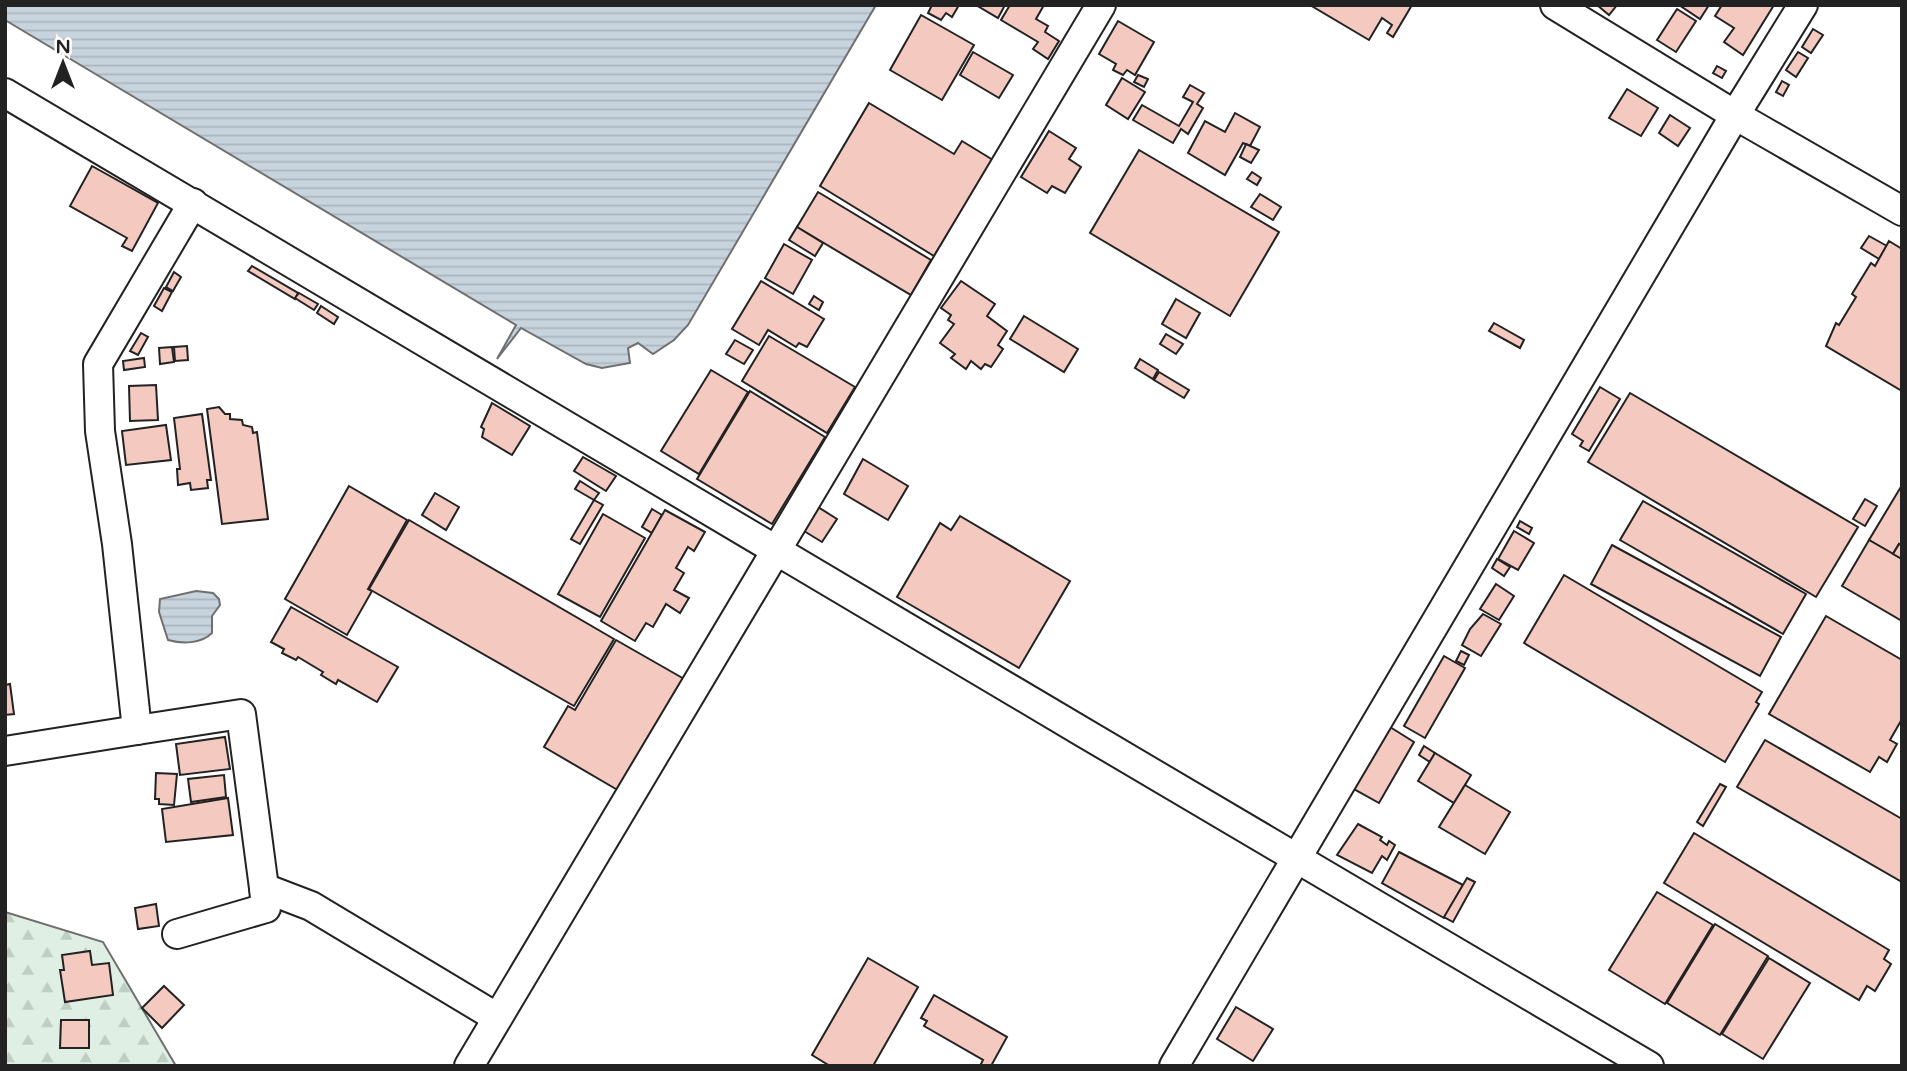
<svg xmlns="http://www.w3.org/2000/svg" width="1907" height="1071" viewBox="0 0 1907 1071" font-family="'Varela Round',sans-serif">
	<defs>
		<pattern id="forest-firs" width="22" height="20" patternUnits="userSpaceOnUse" patternTransform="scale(1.75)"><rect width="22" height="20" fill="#e0efe3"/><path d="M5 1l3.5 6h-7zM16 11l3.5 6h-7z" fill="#c0cdc2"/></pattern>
		<pattern id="water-rules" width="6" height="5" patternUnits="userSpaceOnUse" patternTransform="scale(1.75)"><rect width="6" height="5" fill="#c7d3dd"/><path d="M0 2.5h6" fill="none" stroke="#abb5bd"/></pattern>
	</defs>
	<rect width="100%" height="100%" fill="#fff"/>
	<polygon fill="url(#forest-firs)" stroke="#6f6f6f" stroke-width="2" points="5,912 103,942 176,1066 5,1066"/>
	<g fill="url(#water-rules)" stroke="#6f6f6f" stroke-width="2">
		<polygon points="5,5 876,5 688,325 674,340 653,354 638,343 628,348 630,363 602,368 586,364 521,328 497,359 516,325 5,20"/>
		<path d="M 196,591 L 213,593 L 219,599 L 220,605 L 212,616 L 212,633 C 201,644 182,644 168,640 L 159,612 L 160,599 Z"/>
	</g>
	<g fill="#f3c9c0" stroke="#222" stroke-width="2">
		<polygon points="932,5 959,5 952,17 946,13 941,20 928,13"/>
		<polygon points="976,5 1005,5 998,18"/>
		<polygon points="1010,5 1044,5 1036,19 1048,26 1045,32 1059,41 1048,59 1033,49 1038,42 1001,20"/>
		<polygon points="1310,5 1412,5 1393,37 1387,33 1392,25 1382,18 1369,40"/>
		<polygon points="1597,5 1617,5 1609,15"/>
		<polygon points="1679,5 1709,5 1700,19"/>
		<polygon points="1722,5 1774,5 1743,55 1724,42 1734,28 1715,16"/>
		<polygon points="1677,9 1696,21 1676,52 1657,40"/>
		<polygon points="921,15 974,45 942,100 890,70"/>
		<polygon points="1118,21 1154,42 1135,75 1127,70 1123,75 1113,70 1116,64 1099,54"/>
		<polygon points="1813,29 1823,35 1811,53 1802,47"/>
		<polygon points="973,52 1013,75 999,98 960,75"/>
		<polygon points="1798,52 1808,58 1796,77 1786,70"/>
		<polygon points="1717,66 1726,71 1722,78 1713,73"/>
		<polygon points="1138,75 1148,79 1144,87 1134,82"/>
		<polygon points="1122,78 1145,92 1128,119 1106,105"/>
		<polygon points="1782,81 1789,85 1783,96 1776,92"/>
		<polygon points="1190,85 1204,93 1197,104 1203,108 1188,134 1181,129 1173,143 1133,120 1142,105 1179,126 1193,102 1183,97"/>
		<polygon points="1627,89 1658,108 1641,136 1609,118"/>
		<polygon points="869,103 954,154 962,141 993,160 934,256 820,186"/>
		<polygon points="1235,113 1260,127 1250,146 1243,143 1225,175 1188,153 1205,121 1225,132"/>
		<polygon points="1670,115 1690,128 1678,146 1659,133"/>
		<polygon points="1049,131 1076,148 1069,159 1081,167 1065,193 1052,186 1047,193 1021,177"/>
		<polygon points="1246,144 1259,150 1251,163 1240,157"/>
		<polygon points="1139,150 1279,232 1230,316 1090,233"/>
		<polygon points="92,166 158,203 132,251 122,246 127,238 70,206"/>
		<polygon points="1252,172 1261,178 1257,185 1247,179"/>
		<polygon points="818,192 931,260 911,295 797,227"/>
		<polygon points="1260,194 1281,207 1273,220 1251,207"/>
		<polygon points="797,227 823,243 815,256 789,240"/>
		<polygon points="1869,236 1887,246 1879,259 1861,248"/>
		<polygon points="1889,241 1902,249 1902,391 1826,346 1836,323 1839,325 1856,297 1852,294 1871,263 1875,266"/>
		<polygon points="784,244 812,260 793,294 765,278"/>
		<polygon points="252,266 298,293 295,299 248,271"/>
		<polygon points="174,272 181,277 173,291 166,287"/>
		<polygon points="761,281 824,319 807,347 799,343 796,347 768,330 759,345 732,329"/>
		<polygon points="961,281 995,304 987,316 1007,331 998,345 1003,349 991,367 985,364 981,369 971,361 966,369 951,358 955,354 940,343 954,324 948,320 951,315 941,308"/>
		<polygon points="164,288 172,292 162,311 154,306"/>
		<polygon points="299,293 318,304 314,310 295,298"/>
		<polygon points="814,296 823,302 819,310 809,304"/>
		<polygon points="1176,299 1200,313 1186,338 1162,324"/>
		<polygon points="321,306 338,317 334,324 317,313"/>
		<polygon points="1024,316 1078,349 1064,372 1010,339"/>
		<polygon points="1494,323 1524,340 1520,348 1489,331"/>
		<polygon points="141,333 148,337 138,355 130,351"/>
		<polygon points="1166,334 1183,344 1176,354 1160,344"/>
		<polygon points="769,336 855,387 827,433 742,381"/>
		<polygon points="735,340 753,350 744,364 726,354"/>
		<polygon points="187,346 188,360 175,361 174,347"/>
		<polygon points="172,347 174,362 160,364 159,348"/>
		<polygon points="144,358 145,367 124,370 123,361"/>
		<polygon points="1140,359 1158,370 1153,379 1135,368"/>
		<polygon points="711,370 748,392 699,474 661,451"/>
		<polygon points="1159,372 1189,390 1184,398 1154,380"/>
		<polygon points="156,385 158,420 130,421 129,386"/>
		<polygon points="1600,387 1620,399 1589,451 1580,446 1583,441 1572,434"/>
		<polygon points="750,391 825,437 772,524 697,479"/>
		<polygon points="1630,393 1858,527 1816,597 1588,462"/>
		<polygon points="492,403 530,426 512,455 482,437 484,429 481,427"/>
		<polygon points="219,407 225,414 230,414 230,419 242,420 243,425 252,427 253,433 257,432 268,519 222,524 207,409"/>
		<polygon points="202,414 211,480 207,480 208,488 191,490 190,483 178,485 177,469 180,469 174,418"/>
		<polygon points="166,425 171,460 126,465 122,431"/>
		<polygon points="583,457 616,476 606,491 574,471"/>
		<polygon points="863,459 908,486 888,520 844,494"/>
		<polygon points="580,481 599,493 594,500 575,489"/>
		<polygon points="1902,485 1902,546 1899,544 1893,554 1869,540"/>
		<polygon points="349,486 407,520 368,589 372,591 347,635 285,599"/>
		<polygon points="435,493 459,507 446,530 422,515"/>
		<polygon points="1865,499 1877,506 1865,526 1853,519"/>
		<polygon points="594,500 603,505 580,544 571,539"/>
		<polygon points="1643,501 1806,594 1783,634 1620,540"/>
		<polygon points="818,507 837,519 822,542 804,531"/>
		<polygon points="652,509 662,515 652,533 642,527"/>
		<polygon points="665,510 705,532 694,551 688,547 676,568 684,573 674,590 689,598 680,613 666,604 653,627 646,623 635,641 601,621"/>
		<polygon points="603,514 645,538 600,617 558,594"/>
		<polygon points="960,516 1070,581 1019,668 897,597 940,523 951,530"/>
		<polygon points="409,520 614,639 574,706 369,589"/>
		<polygon points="1520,521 1532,528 1529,534 1517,527"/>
		<polygon points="1514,531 1534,543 1518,570 1498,559"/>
		<polygon points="1869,540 1902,559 1902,621 1842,586"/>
		<polygon points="1899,544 1902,546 1902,559 1893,554"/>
		<polygon points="1612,545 1781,637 1760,676 1591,584"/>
		<polygon points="1497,559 1510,567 1504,576 1492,568"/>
		<polygon points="1564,575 1762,692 1756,702 1759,704 1725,762 1524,643"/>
		<polygon points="1496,584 1514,596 1499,620 1480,609"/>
		<polygon points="291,607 398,667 377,702 338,680 336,684 321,675 323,672 298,657 296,660 282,653 284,649 271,642"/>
		<polygon points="1483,614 1501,624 1481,656 1462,645 1470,629"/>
		<polygon points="1826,616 1902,660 1902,719 1890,740 1897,744 1887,762 1879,757 1870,772 1769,714"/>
		<polygon points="616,640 686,680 621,792 544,747 568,706 575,710"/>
		<polygon points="1461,651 1469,655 1464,665 1456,661"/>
		<polygon points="1444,656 1465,668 1425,738 1404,726"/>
		<polygon points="10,684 14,714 5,715 5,685"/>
		<polygon points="1390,727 1414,742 1379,803 1354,789"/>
		<polygon points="225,737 230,769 180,775 176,744"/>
		<polygon points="1765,740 1902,819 1902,882 1737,787"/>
		<polygon points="1424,746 1435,753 1430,762 1419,755"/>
		<polygon points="1435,753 1471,775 1454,803 1418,781"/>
		<polygon points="156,773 177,774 174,805 159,804 159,799 155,799"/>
		<polygon points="224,775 226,797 191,802 188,779"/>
		<polygon points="1720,784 1726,787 1703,826 1697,822"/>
		<polygon points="1465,785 1510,812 1485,854 1439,827"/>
		<polygon points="228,798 233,835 166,842 162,809"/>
		<polygon points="1358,824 1382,837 1380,840 1387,845 1389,841 1395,845 1387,860 1382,856 1372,873 1337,855"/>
		<polygon points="1694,833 1889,950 1884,959 1891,964 1875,991 1867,986 1859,1000 1664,883"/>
		<polygon points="1399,852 1463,885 1444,918 1382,883"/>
		<polygon points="1467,878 1475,882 1453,922 1444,917"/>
		<polygon points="1657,892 1713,925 1665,1004 1609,970"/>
		<polygon points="156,904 159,926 138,929 135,908"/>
		<polygon points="1715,924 1768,956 1720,1035 1667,1003"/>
		<polygon points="90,951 92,965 109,963 113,995 65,1002 60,970 64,970 62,955"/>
		<polygon points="868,958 918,987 873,1066 830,1066 812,1055"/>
		<polygon points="1769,958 1810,983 1763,1059 1722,1034"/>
		<polygon points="164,986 184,1005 162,1028 142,1008"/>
		<polygon points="934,995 1007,1037 991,1066 980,1066 983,1060 924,1026 927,1021 921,1018"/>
		<polygon points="1236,1007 1273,1029 1253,1061 1217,1039"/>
		<polygon points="61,1020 89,1020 89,1048 60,1048"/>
	</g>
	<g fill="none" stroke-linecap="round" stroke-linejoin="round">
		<defs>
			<g id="minor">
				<polyline points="1555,5 1735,115 1902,211"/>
				<path d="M 5,93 C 555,415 1099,745 1649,1066"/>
				<polyline points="193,203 98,364 100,431 117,544 137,730 241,714 264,888 311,906 496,1017"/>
				<polyline points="5,751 137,730"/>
				<polyline points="177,934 266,908 264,888"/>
				<polyline points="469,1066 1101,5"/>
				<polyline points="1174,1066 1735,115 1803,5"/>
			</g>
		</defs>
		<use href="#minor" stroke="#222" stroke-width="32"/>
		<use href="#minor" stroke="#fff" stroke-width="28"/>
	</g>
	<rect width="1907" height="1071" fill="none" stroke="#222222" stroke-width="14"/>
	<g transform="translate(63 63)" stroke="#ffffff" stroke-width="5" paint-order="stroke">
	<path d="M0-5L12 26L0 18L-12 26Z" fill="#222222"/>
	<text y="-10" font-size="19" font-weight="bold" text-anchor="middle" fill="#222222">N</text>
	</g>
</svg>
